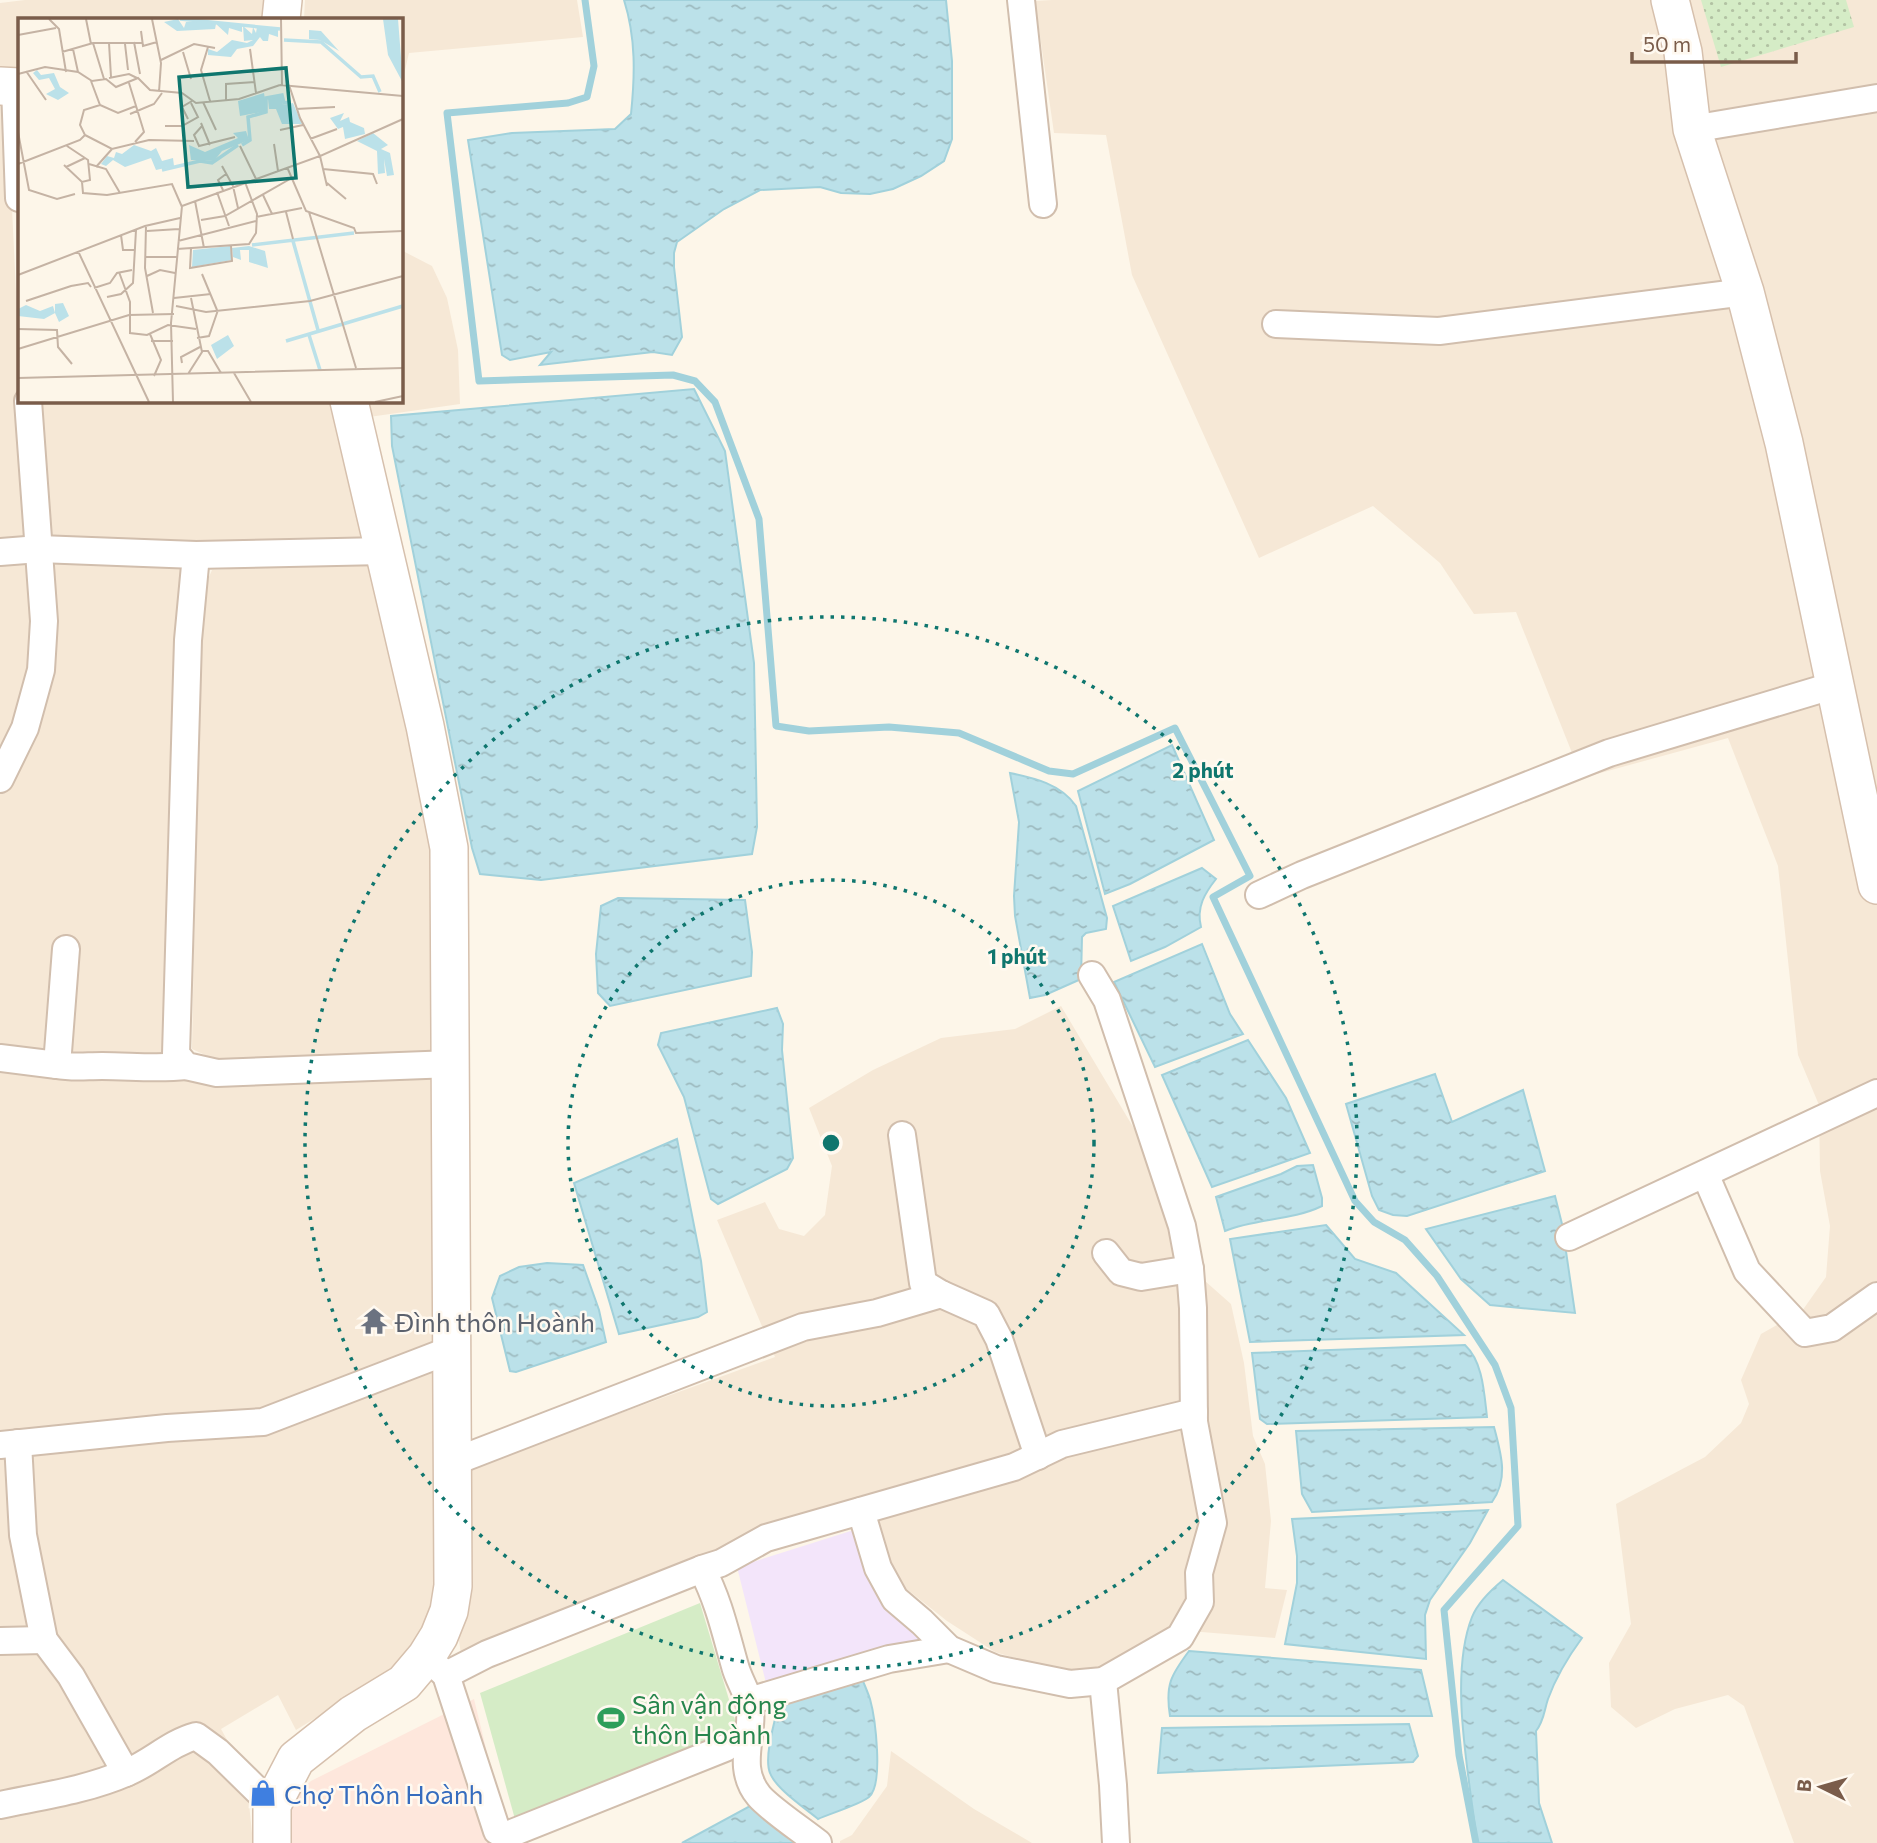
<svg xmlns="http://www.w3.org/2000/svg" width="1877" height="1843" viewBox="0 0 1877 1843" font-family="Commissioner,sans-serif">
	<defs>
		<pattern id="park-dots" width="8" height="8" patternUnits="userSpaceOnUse" patternTransform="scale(1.75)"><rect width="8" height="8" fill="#d5ecc6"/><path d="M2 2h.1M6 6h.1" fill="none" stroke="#b2c2a3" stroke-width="1.8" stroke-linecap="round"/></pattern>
		<pattern id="water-ripples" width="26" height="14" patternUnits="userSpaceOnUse" patternTransform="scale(1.75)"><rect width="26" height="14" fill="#bbe1e9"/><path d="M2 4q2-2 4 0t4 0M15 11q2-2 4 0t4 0" fill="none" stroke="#9dbabf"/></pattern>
	</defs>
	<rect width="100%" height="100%" fill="#fdf6e9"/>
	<g fill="#f6e8d6">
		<polygon points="25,0 277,0 275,19 19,19 19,77 0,75 0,3"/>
		<polygon points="305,0 577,0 583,37 409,53 401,87 401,19 304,19"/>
		<polygon points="1052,0 1877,0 1877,1843 1794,1843 1744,1706 1728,1695 1675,1709 1636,1728 1611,1707 1609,1663 1631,1624 1616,1504 1705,1457 1741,1423 1749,1404 1741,1380 1761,1334 1802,1311 1826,1277 1830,1226 1820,1171 1819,1105 1798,1055 1778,866 1728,738 1582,778 1516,612 1474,614 1440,563 1373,506 1259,558 1132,275 1106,135 1054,133 1035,1"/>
		<polygon points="0,102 7,103 28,544 0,546"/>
		<polygon points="401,250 432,266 447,298 458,350 460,404 369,417 365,401 401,401"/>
		<polygon points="40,401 337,401 368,542 48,539"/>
		<polygon points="0,560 186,565 180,1076 441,1072 447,1346 262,1413 0,1437"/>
		<polygon points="377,561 433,854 436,1052 216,1060 192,1049 200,640 205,586 212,570"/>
		<polygon points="1061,1006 1151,1157 1205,1281 1231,1304 1244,1363 1253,1436 1265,1464 1271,1521 1265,1588 1287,1590 1275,1638 1165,1629 1130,1655 1089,1674 1044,1667 995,1652 947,1621 899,1583 880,1539 869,1501 461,1655 459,1640 463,1615 461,1471 775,1357 717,1220 765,1202 779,1229 804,1236 825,1215 832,1166 809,1108 873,1070 941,1038 1015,1029"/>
		<polygon points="437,1364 439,1592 419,1647 364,1688 296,1730 278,1695 221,1729 237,1758 248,1794 253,1843 0,1843 0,1451 290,1423"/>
		<polygon points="891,1751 974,1809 1032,1843 840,1843 840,1841 852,1835 887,1786"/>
	</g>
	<polygon fill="#fee7dc" points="474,1699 509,1843 289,1843 293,1797 311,1781"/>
	<polygon fill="#f3e5fa" points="857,1529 933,1644 767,1687 737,1567"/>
	<polygon fill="#d5ecc6" points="700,1603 742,1743 518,1830 480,1693"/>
	<polygon fill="url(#park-dots)" points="1701,0 1846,0 1854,27 1721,67"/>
	<g fill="url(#water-ripples)" stroke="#a1d1db" stroke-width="2">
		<path d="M 624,0 L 946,0 L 952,61 L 952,139 L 944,161 L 921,176 L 893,189 L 870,194 L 841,193 L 820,187 L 760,190 L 724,209 L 677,242 L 674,253 L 674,267 L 682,337 L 672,355 L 653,352 L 540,365 L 551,352 L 510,360 L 502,355 L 468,140 L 512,133 L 615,129 L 631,114 C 635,75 636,38 624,0 Z"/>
		<polygon points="694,389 725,451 754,663 757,827 752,854 541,880 480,874 472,848 392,446 391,416"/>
		<polygon points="1172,745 1214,840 1130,884 1105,894 1078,791"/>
		<path d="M 1010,773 C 1034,778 1061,784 1076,806 L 1107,918 L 1106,929 L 1086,933 L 1082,937 L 1081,979 L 1045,995 L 1030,998 L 1015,916 L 1014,896 L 1019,822 Z"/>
		<path d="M 1202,868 L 1216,879 C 1205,893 1196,907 1201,927 L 1165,947 L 1131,961 L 1113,906 Z"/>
		<polygon points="618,898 745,900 752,952 751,976 610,1006 598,993 596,954 601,906"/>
		<polygon points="1202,944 1230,1014 1243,1034 1155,1067 1114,982"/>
		<polygon points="777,1008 783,1024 782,1050 793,1158 787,1169 718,1204 711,1199 684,1097 658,1045 661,1033"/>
		<polygon points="1248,1040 1286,1098 1310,1153 1212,1187 1162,1075"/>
		<polygon points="1435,1074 1452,1122 1523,1090 1545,1171 1407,1216 1393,1215 1379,1210 1372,1196 1346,1104"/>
		<polygon points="677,1139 701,1261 707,1312 698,1317 619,1334 574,1183"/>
		<path d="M 1313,1165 L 1322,1198 L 1322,1206 C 1291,1221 1256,1218 1225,1231 L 1216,1197 L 1281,1174 L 1297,1166 Z"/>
		<polygon points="1555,1196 1562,1224 1575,1313 1490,1305 1461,1279 1426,1229"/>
		<polygon points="1326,1225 1355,1259 1396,1273 1464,1335 1250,1342 1230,1239"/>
		<polygon points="547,1263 583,1265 599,1310 606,1342 516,1372 510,1371 492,1298 500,1276 519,1267"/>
		<path d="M 1465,1345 C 1483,1362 1484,1392 1487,1417 L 1267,1424 L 1260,1419 L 1252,1353 Z"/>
		<path d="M 1494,1427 C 1501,1454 1509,1478 1492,1502 L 1312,1512 L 1302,1494 L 1296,1431 Z"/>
		<polygon points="1488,1510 1470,1543 1430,1600 1425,1615 1426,1659 1285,1644 1297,1583 1297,1556 1292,1519"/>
		<path d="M 1503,1580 L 1582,1638 C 1568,1657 1556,1677 1548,1699 C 1544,1711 1544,1721 1536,1731 L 1539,1803 L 1552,1843 L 1477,1843 C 1470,1779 1448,1678 1472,1617 C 1478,1602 1491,1590 1503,1580 Z"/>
		<path d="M 1189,1651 L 1421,1670 L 1432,1716 L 1170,1716 C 1165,1685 1171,1675 1189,1651 Z"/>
		<path d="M 860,1673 C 863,1682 867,1690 870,1699 C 875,1717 884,1784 869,1797 C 861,1804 829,1814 818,1819 C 805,1808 776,1789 770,1773 C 763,1756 777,1714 781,1695 Z"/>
		<polygon points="1409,1724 1418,1756 1413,1762 1158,1773 1162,1728"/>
		<polygon points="750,1806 760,1808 799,1843 682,1843"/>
	</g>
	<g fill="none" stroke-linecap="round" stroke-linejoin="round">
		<polyline stroke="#a1d1db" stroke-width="7" points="585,0 594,66 587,97 568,103 447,113 479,381 673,375 695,381 715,402 759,519 776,726 809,731 889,727 959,733 1049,771 1073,774 1175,728 1250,876 1213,897 1355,1201 1374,1222 1405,1240 1437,1276 1495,1365 1511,1408 1518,1526 1444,1610 1459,1755 1476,1843"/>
		<defs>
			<g id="street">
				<polyline points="1021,0 1043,204"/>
				<polyline points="15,87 19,198"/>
				<polyline points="1692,129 1877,98"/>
				<polyline points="1276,324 1439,331 1745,292"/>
				<polyline points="0,552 39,549 196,555 384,551"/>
				<polyline points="196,555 188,640 176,1054 186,1066 217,1073 452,1064"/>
				<polyline points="0,779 25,728 41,670 44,621 28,401"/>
				<polyline points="1259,895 1302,875 1609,753 1835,685"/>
				<path d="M 66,949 L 57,1065 C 73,1068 86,1066 102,1066 C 130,1066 157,1069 186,1066"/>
				<polyline points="0,1058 57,1065"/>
				<polyline points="902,1135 923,1283 941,1294 986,1314 999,1339 1038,1456"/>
				<polyline points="1705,1174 1747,1271 1805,1333 1832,1328 1877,1296"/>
				<polyline points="1569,1237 1877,1093"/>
				<polyline points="1106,1253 1121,1272 1141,1277 1190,1269"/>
				<polyline points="18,1443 23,1535 44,1640 71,1676 126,1773"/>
				<polyline points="0,1445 167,1428 263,1422 453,1349"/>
				<polyline points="453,1462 803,1327 877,1313 941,1294"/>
				<polyline points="861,1511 878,1568 895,1599 922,1622 949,1649 996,1669 1070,1684 1103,1681 1180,1637 1200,1602 1199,1573 1213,1523 1194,1422 1193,1308 1190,1269 1182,1226 1107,1000 1092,975"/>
				<polyline points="702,1569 721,1563 766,1538 1014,1467 1062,1444 1194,1412"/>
				<polyline points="0,1641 44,1640"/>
				<polyline points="433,1663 446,1675 497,1831 507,1835 725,1748"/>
				<path d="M 446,1675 L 487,1654 L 702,1569 C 719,1602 725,1631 735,1666 C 738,1678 746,1690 749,1702 C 756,1733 734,1766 759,1796 C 770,1809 803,1831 818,1843"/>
				<polyline points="1103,1681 1113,1785 1116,1843"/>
				<polyline points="749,1701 889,1659 949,1649"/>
				<path d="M 0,1805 C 43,1796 87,1790 128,1772 C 152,1762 170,1743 196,1736 L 218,1752 L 272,1805"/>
			</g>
			<g id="secondary">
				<polyline points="1670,0 1683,52 1692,129 1745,292 1784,443 1877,885"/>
				<polyline points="281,19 283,0"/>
				<polyline points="0,86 19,87"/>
				<polyline points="272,1843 272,1805 296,1759 353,1714 404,1683 426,1657 439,1636 449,1611 453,1586 449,848 425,726 349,401"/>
			</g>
		</defs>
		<use href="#street" stroke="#d1bead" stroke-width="30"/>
		<use href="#secondary" stroke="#d6c0ad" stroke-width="40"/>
		<use href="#street" stroke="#fff" stroke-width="26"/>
		<use href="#secondary" stroke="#fff" stroke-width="37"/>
	</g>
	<g fill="none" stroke="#0f766e" stroke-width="3.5" stroke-dasharray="3.5 7">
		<circle cx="831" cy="1143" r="263"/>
		<circle cx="831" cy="1143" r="526"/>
	</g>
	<defs>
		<symbol id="temple-bare" viewBox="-9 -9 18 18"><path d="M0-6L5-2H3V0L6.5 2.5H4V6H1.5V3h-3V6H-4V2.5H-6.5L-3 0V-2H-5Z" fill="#6b7280" stroke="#fff9f0" stroke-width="2.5" paint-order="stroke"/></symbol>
		<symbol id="stadium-bare" viewBox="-9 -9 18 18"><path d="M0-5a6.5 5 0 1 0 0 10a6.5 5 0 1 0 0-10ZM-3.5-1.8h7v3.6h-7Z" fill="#2e9e5b" stroke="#fff9f0" stroke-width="2.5" paint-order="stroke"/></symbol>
		<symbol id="shop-bare" viewBox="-9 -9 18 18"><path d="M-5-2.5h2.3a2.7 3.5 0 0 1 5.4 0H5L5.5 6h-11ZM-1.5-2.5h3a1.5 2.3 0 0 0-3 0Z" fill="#3f7fe0" stroke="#fff9f0" stroke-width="2.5" paint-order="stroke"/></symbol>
	</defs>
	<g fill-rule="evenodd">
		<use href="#temple-bare" x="355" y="1302" width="38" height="38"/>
		<use href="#stadium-bare" x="592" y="1699" width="38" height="38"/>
		<use href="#shop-bare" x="244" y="1774" width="38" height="38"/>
	</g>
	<g text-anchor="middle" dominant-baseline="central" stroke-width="5" stroke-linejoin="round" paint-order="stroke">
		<g font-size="26" fill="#5b616d" stroke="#fff9f0" text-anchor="start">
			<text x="395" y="1321">Đình thôn Hoành</text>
		</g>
		<g font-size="26" fill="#27864d" stroke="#fff9f0" text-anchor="start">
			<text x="632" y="1703">Sân vận động<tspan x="632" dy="30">thôn Hoành</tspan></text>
		</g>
		<g font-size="26" fill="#366cbe" stroke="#fff9f0" text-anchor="start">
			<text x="284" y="1793">Chợ Thôn Hoành</text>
		</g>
	</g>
	<g transform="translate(18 18)">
		<rect width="385" height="385" fill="#fdf6e9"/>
		<path d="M 160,1 L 166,10 L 168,4 L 182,3 L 224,8 L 224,14 L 211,10 L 210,17 L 198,6 L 197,11 L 159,13 L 146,4 ZM 365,1 L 380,1 L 385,65 L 370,37 ZM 225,8 L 234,16 L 235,9 L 238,15 L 239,9 L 260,11 L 260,19 L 251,16 L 250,23 L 245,23 L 242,19 L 235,28 L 219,31 L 213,39 L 190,37 L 190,31 L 199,34 L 214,22 L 229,25 L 235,22 L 226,23 ZM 291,12 L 303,13 L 321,33 L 302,22 L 291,21 ZM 19,52 L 23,57 L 36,55 L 42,69 L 51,75 L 40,82 L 28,76 L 37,71 L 31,60 L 21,62 L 15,55 ZM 246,75 L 249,93 L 222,98 L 220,83 ZM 263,78 L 265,87 L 275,85 L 284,106 L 264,106 L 258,91 L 251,91 L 250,81 ZM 326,95 L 322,103 L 331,99 L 332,104 L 346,110 L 347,116 L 327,121 L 325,109 L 320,111 L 312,100 ZM 228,113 L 231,122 L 204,133 L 196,143 L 173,142 L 171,127 L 187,134 L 220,120 L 215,115 ZM 355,115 L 370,127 L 363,131 L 372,135 L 376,157 L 369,158 L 366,141 L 367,155 L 360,156 L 359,133 L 339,123 ZM 116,127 L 133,133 L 138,130 L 144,143 L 155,140 L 156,148 L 138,152 L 133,140 L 107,149 L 95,142 L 88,148 L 83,146 L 89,138 L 96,140 L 98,134 L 104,136 ZM 212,228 L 214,242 L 174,249 L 175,232 ZM 231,228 L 247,233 L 250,250 L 231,244 L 231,232 L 222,232 L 223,242 L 215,239 L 214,230 ZM 45,285 L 51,298 L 41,304 L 37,295 L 26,301 L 0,298 L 0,291 L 8,287 L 22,293 L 35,288 L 37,295 L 37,286 ZM 210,317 L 216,328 L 199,341 L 193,327 Z" fill="#bbe1e9"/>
		<path fill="none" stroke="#bbe1e9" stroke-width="3.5" d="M 162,1 L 262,11M 266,22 L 303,24 L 343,59 L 355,58 L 362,74M 224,127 L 232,122 L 230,99 L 248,94 L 248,80 L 264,77 L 266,85 L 273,84M 144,152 L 182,143 L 194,145 L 220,127M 275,223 L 300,312M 234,227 L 336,215M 291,317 L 302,352M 268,323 L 385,288"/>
		<path fill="none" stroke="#c5b3a4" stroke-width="2" d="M 31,1 L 41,11 L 48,54M 68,1 L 73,26M 134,1 L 143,45 L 141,74M 263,1 L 264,67M 123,13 L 125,28 L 139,24M 0,17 L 38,10M 116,24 L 122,56M 75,25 L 86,61M 91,25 L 93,59M 107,26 L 110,52M 190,29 L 183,52 L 192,83M 55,31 L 60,54M 232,31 L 238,75M 44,34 L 75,25 L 124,25M 165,34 L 173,61M 143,42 L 176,26 L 197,30M 8,53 L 28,82M 0,56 L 27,49 L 60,54 L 74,63 L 88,61 L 98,69 L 120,60 L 132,72 L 164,75 L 178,85 L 221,81 L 262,67M 198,56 L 263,51M 91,60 L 111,56 L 119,60M 73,63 L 82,87 L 100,95 L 118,88M 111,65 L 126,114 L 117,124M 262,67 L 385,78M 208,82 L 208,66 L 237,64M 185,84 L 198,112M 278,91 L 317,89M 112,96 L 136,86 L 144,75M 170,101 L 164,89 L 174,83M 183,105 L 192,127M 147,108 L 164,108 L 180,99 L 173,85M 184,108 L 176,117 L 181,128 L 217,119M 262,112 L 285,107M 0,114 L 11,172 L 39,181 L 57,176M 67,117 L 94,131 L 131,122 L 176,123M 292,121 L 319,111M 256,126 L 260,153M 222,128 L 238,161M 0,146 L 62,122 L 67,117 L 62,107 L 66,92 L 82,87M 71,146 L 88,151 L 102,175M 46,147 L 64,164 L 72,162 L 70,142 L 49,128M 204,148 L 215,168 L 220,190M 48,149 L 67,140M 78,149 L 94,131M 269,149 L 288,193 L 336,210 L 338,215 L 385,213M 305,151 L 355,156 L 359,166M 64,164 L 65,175 L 89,177 L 154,166 L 164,189M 309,165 L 328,181M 309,168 L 302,138 L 385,101M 205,172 L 200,162 L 208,156M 199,174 L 211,208M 245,177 L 254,196M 177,183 L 186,230M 268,194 L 275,221M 291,194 L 338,350M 238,199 L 284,190M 183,202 L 207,198 L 272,161M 128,208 L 127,250 L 135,295M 129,213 L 161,211M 103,217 L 105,232 L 116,232M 160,223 L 238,203M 159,231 L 231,226 L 238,215 L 239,196 L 227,164M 173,231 L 172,250 L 214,243 L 213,228M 60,233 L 131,384M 128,239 L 159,239M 101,254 L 112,284 L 112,315 L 129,317 L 150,307 L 178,311M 184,256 L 199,292M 0,257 L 127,208 L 162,200M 129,258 L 142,252 L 157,255M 76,270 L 92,265 L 99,255 L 114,252M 89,279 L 103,276 L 115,265 L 118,212M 156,280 L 193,276M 8,283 L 53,268 L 70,265 L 73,269M 158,288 L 188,294 L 292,283 L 385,258M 0,311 L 39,312 L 40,329 L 54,346M 132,316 L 143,342 L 136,358M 179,320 L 191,318 L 200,292M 133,323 L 155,323M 0,331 L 111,297 L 156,296M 184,333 L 190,333 L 203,355M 164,345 L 163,339 L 182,329M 216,355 L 233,384M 170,356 L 184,334 L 173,280M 0,360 L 385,350M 155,384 L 153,305 L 164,188 L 302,138 L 282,100 L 271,67M 357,384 L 385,378"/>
		<path fill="#0f766e" fill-opacity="0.15" stroke="#0f766e" stroke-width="3.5" d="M 268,50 L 278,160 L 170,169 L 161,59 Z"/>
		<rect width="385" height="385" fill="none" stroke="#7a5c4a" stroke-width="3.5"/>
	</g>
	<circle cx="831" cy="1143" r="10" fill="#0f766e" stroke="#fff9f0" stroke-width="3.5"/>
	<g font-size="21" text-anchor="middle" font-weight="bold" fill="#0f766e" stroke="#fff9f0" stroke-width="5" stroke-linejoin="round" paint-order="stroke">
		<text x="1203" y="778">2 phút</text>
		<text x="1017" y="964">1 phút</text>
	</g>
	<g transform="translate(1821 1787) rotate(275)" stroke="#fff9f0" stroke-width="5" paint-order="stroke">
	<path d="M0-5L12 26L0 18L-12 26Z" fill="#7a5c4a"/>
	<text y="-10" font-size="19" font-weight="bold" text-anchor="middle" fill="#7a5c4a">B</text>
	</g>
	<path d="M1632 52v10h164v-10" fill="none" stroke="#7a5c4a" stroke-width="3.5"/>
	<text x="1643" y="52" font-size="21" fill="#7a5c4a" stroke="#fff9f0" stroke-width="5" paint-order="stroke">50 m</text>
</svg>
